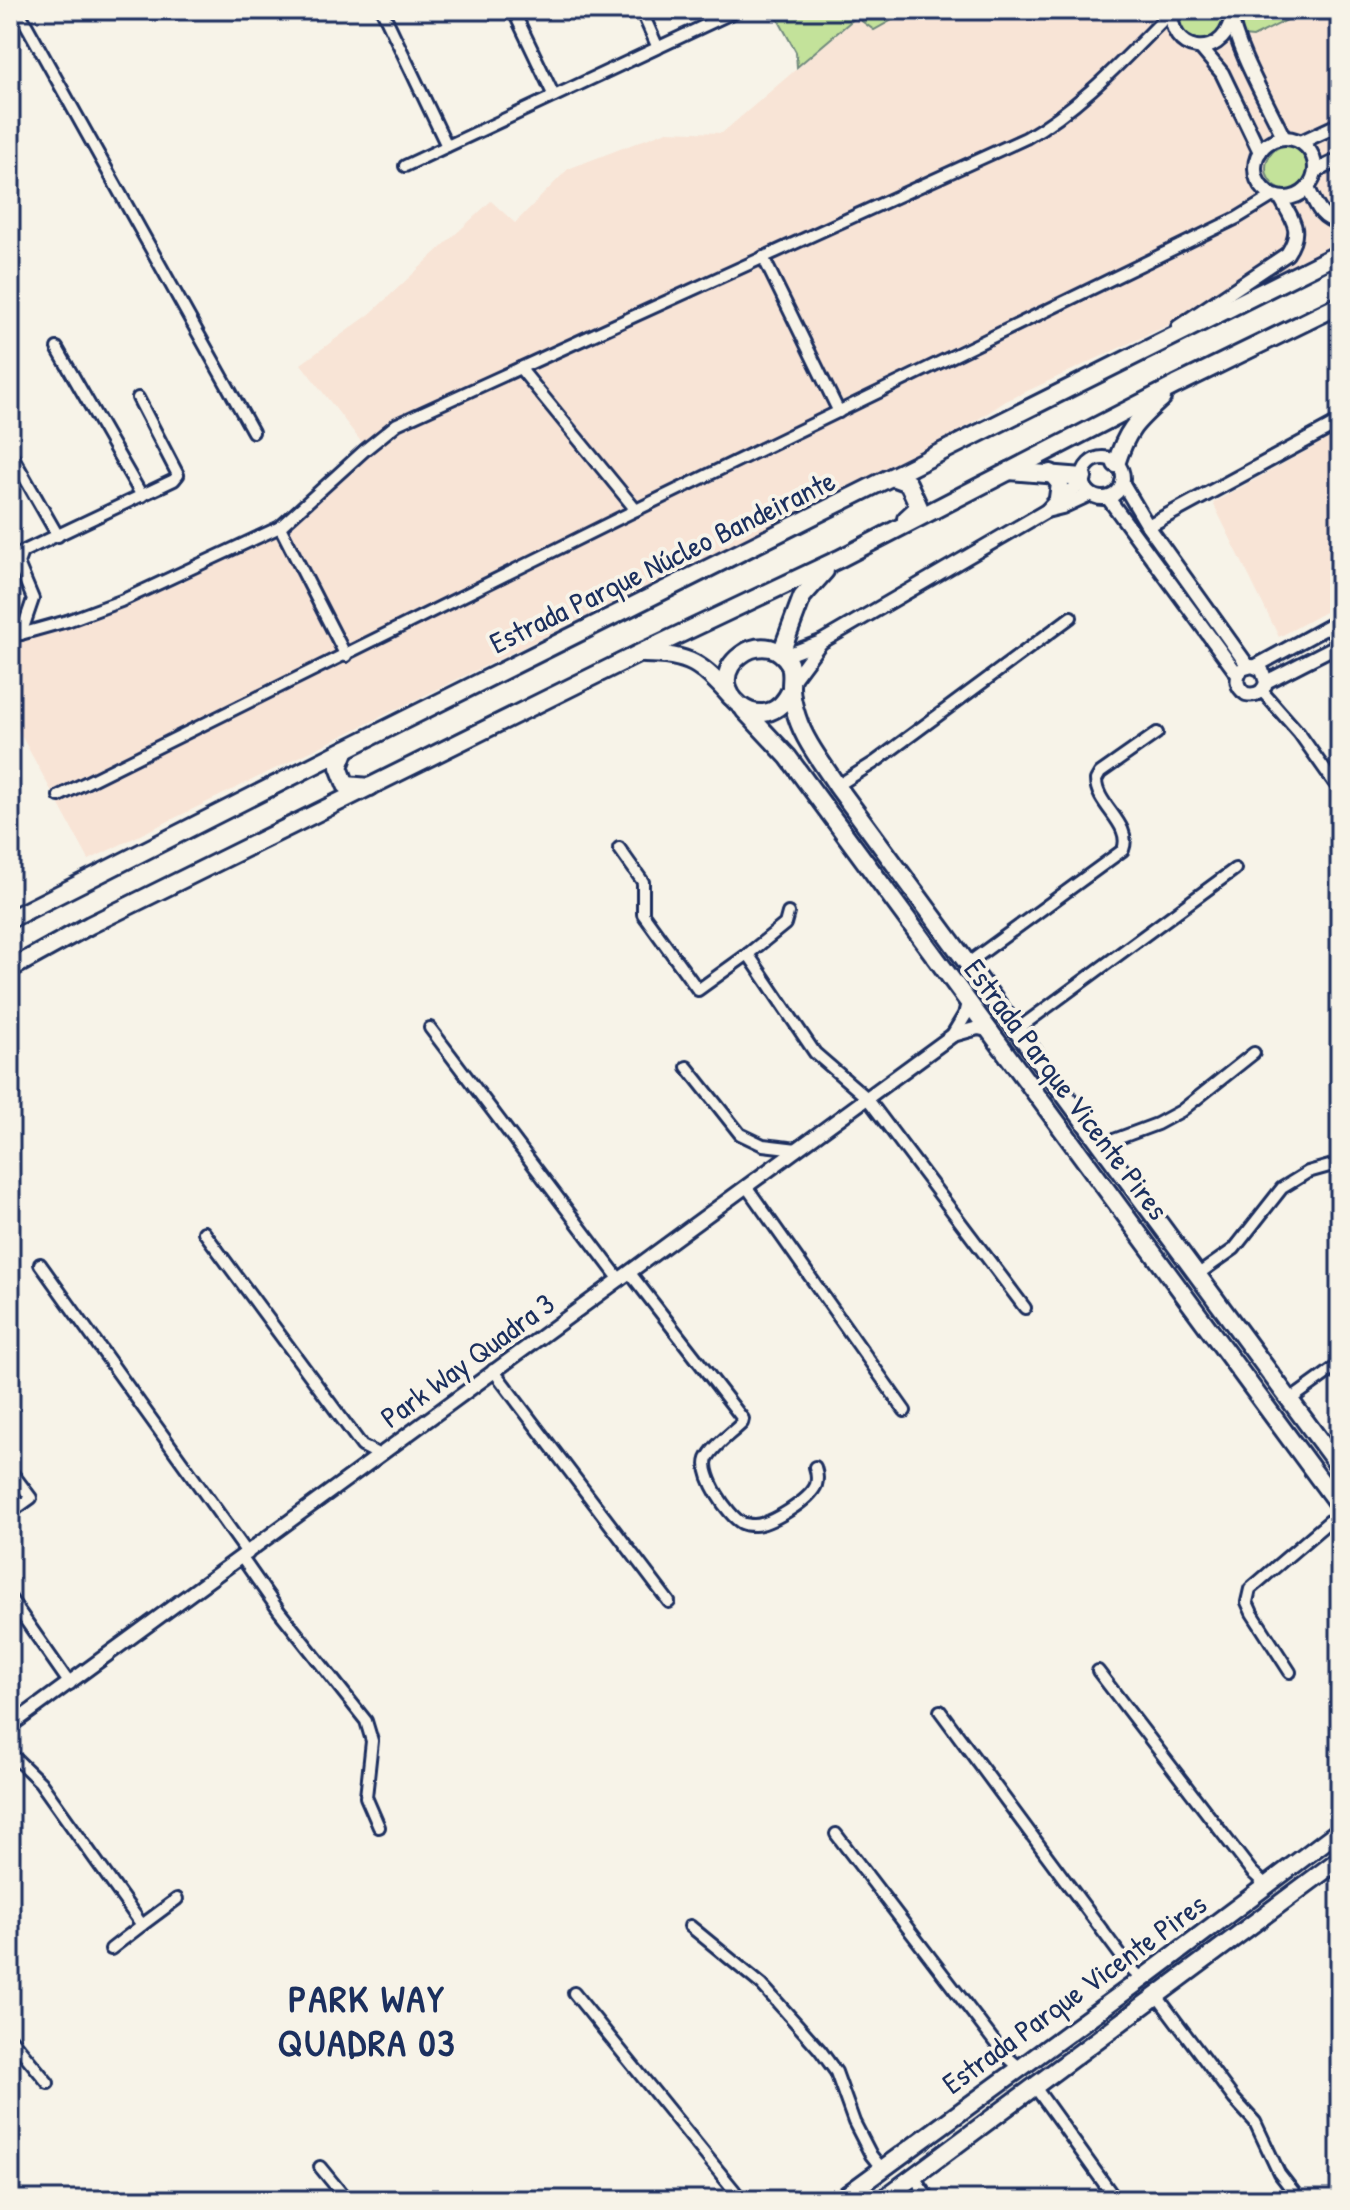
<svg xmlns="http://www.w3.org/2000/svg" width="1350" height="2210" viewBox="0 0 1350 2210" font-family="'Patrick Hand',sans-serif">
	<rect width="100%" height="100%" fill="#f7f3e8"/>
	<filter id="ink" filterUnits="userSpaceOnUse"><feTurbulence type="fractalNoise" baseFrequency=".0125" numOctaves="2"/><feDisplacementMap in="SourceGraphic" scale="16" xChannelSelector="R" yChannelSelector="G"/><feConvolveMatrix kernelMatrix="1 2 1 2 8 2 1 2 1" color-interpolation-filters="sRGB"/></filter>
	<g filter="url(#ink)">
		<g fill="#f8e4d6">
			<polygon points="910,10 1340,10 1340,245 1006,401 948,439 89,860 10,715 10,642 65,625 178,584 281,529 369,452 301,364 370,314 491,201 515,223 568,169 667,131 722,133 857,17 874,30"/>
			<polygon points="1340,432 1340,604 1279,637 1213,503"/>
		</g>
		<g fill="#c3e29a" stroke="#6f887c" stroke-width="2">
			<polygon points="773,10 910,10 874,30 856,17 797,67 796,52"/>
			<path d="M 1180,10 L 1224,10 C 1231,40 1195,53 1180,28 Z"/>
			<polygon points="1237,10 1307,10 1253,37 1243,36 1235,18"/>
			<circle cx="1289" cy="168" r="23"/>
		</g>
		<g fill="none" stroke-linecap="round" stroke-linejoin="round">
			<defs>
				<g id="minor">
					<polyline points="18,10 253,432"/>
					<polyline points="382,10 447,146"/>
					<polyline points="513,10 554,96"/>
					<polyline points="641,10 658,48"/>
					<polyline points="405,166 738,10"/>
					<polyline points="763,257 839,412"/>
					<polyline points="57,348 142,496"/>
					<polyline points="520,368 636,510"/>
					<polyline points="10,452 58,536"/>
					<polyline points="280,527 346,656"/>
					<polyline points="21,634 33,599 18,563 22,552 174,480 178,475 138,398"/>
					<path d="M 10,637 L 67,621 L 121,601 L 280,527 L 366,449 L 397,424 L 1026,138 C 1081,107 1126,57 1171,12"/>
					<polyline points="1262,691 1299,733 1340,791"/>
					<polyline points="837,786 875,762 1071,617"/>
					<polyline points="59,796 636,510 1237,218 1273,196"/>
					<polyline points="619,848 643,882 643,914 698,990 748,954"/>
					<polyline points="788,913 785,924 748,954 815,1053 867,1098 1025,1308"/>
					<path d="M 967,964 L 1123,850 C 1133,824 1096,806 1096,780 L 1100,773 L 1157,733"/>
					<polyline points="430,1028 620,1280"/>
					<polyline points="1015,1031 1235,869"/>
					<polyline points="687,1067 740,1134 763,1145 797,1149"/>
					<polyline points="1103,1144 1157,1124 1181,1111 1254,1053"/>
					<polyline points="746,1186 905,1411"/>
					<polyline points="204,1232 362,1446 380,1455"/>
					<polyline points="40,1264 248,1554"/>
					<path d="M 630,1273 L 743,1419 L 742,1423 C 731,1434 714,1445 707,1459 C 701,1475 728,1516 742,1523 C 746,1525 750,1525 754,1525 C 770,1525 810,1500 816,1485 C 818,1478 817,1473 815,1467"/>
					<polyline points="1197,1275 1234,1249 1282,1188 1308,1172 1340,1163"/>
					<polyline points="493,1370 669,1602"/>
					<polyline points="1290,1400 1340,1364"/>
					<polyline points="10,1470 31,1498 10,1513"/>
					<polyline points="242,1558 279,1611 366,1721 372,1741 366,1797 379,1827"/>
					<polyline points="10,1598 70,1684"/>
					<polyline points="1098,1671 1252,1872 1267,1886"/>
					<polyline points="1290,1672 1252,1613 1247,1602 1250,1589 1340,1512"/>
					<polyline points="940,1711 1127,1964 1142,1979"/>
					<polyline points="10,1753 40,1782 142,1925 111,1949"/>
					<polyline points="836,1834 1003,2053 1020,2068"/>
					<polyline points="142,1925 177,1899"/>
					<polyline points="690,1926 762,1985 820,2050 836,2072 854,2122 871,2155 882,2169"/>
					<polyline points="574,1993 742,2200"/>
					<polyline points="1157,1996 1234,2099 1255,2122 1279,2173 1300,2200"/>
					<polyline points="10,2037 48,2083"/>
					<polyline points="1035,2087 1116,2200"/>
					<polyline points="320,2167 347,2200"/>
					<polyline points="914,2177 930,2200"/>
				</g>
				<g id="tertiary">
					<path d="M 1172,10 C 1167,53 1221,62 1231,20"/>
					<path d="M 1230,10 C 1235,48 1267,102 1284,138"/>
					<polyline points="1201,48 1222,73 1260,152"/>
					<circle cx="1285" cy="168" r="30"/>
					<polyline points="1301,142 1340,124"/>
					<polyline points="1316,171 1340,159"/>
					<path d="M 1308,188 C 1316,205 1321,220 1340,222"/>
					<path d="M 1178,327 L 1287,254 C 1303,230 1293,221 1281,199"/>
					<circle cx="1103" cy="478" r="20"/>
					<polyline points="1122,482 1148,526 1248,666"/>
					<polyline points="1108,498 1238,675"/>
					<polyline points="1046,511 1062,507 1090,494"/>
					<polyline points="1148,526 1340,422"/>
					<polyline points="784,656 821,642 1046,511 1058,498 1084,483"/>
					<polyline points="1256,666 1340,620"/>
					<polyline points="792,681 821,642"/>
					<path d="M 1266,682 L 1262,670 L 1252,666 L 1242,669 C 1235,679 1236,687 1246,694 C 1256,696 1264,692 1266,682 L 1340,644 L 1331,625"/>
					<polyline points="953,1035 965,1015 968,1003"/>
					<polyline points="10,1726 953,1035 978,1028 992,1031"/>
				</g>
				<g id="primary">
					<path d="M 791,689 C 767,746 697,688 741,655 C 750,648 759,646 770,648 C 779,650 784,655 789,663 C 793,671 791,678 791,687 C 791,696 794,708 797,717 C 805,742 823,764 837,786 C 1004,1014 1173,1241 1340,1468"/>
					<polyline points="744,710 788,757 1340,1507"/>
					<polyline points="840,2200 1142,1979 1340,1830"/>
					<polyline points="882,2200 1340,1859"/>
				</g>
				<g id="trunk">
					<path d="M 1116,464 C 1127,429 1136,422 1162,398"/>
					<polyline points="1009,471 1083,477"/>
					<polyline points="1051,473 1060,484 1058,498"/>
					<polyline points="892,477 908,483 919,507 906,519"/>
					<polyline points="781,653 802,597 825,571"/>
					<path d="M 644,654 C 689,654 702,664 731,697"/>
					<polyline points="346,749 339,767 346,785 370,787"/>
					<polyline points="10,919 346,749 1340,253"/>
					<polyline points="10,969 90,925 638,654 839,559 1176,385 1340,305"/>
				</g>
			</defs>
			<use href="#minor" stroke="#1b2f5e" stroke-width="16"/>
			<use href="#tertiary" stroke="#1b2f5e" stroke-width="18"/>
			<use href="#primary" stroke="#1b2f5e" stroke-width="22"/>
			<use href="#trunk" stroke="#1b2f5e" stroke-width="22"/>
			<use href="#minor" stroke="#f7f3e8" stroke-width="10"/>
			<use href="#tertiary" stroke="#f7f3e8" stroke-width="12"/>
			<use href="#primary" stroke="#f7f3e8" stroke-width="16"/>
			<use href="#trunk" stroke="#f7f3e8" stroke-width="16"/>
		</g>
	</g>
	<g text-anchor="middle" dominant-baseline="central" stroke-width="8" stroke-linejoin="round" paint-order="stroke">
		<g font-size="30" fill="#1b2f5e" stroke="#f7f3e8">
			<text transform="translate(662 561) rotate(-26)">Estrada Parque Núcleo Bandeirante</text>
			<text transform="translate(1067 1089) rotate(53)">Estrada Parque Vicente Pires</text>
			<text transform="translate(467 1360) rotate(-36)">Park Way Quadra 3</text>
			<text transform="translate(1074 1993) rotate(-36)">Estrada Parque Vicente Pires</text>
		</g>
		<g font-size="38" font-weight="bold" letter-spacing="2" fill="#1b2f5e" stroke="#f7f3e8">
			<text x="367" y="1998">PARK WAY<tspan x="367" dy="44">QUADRA 03</tspan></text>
		</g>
	</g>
	<rect width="1350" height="2210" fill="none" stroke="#f7f3e8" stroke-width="40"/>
	<rect x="20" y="20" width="1310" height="2170" fill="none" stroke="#1b2f5e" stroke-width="3" filter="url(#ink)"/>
</svg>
